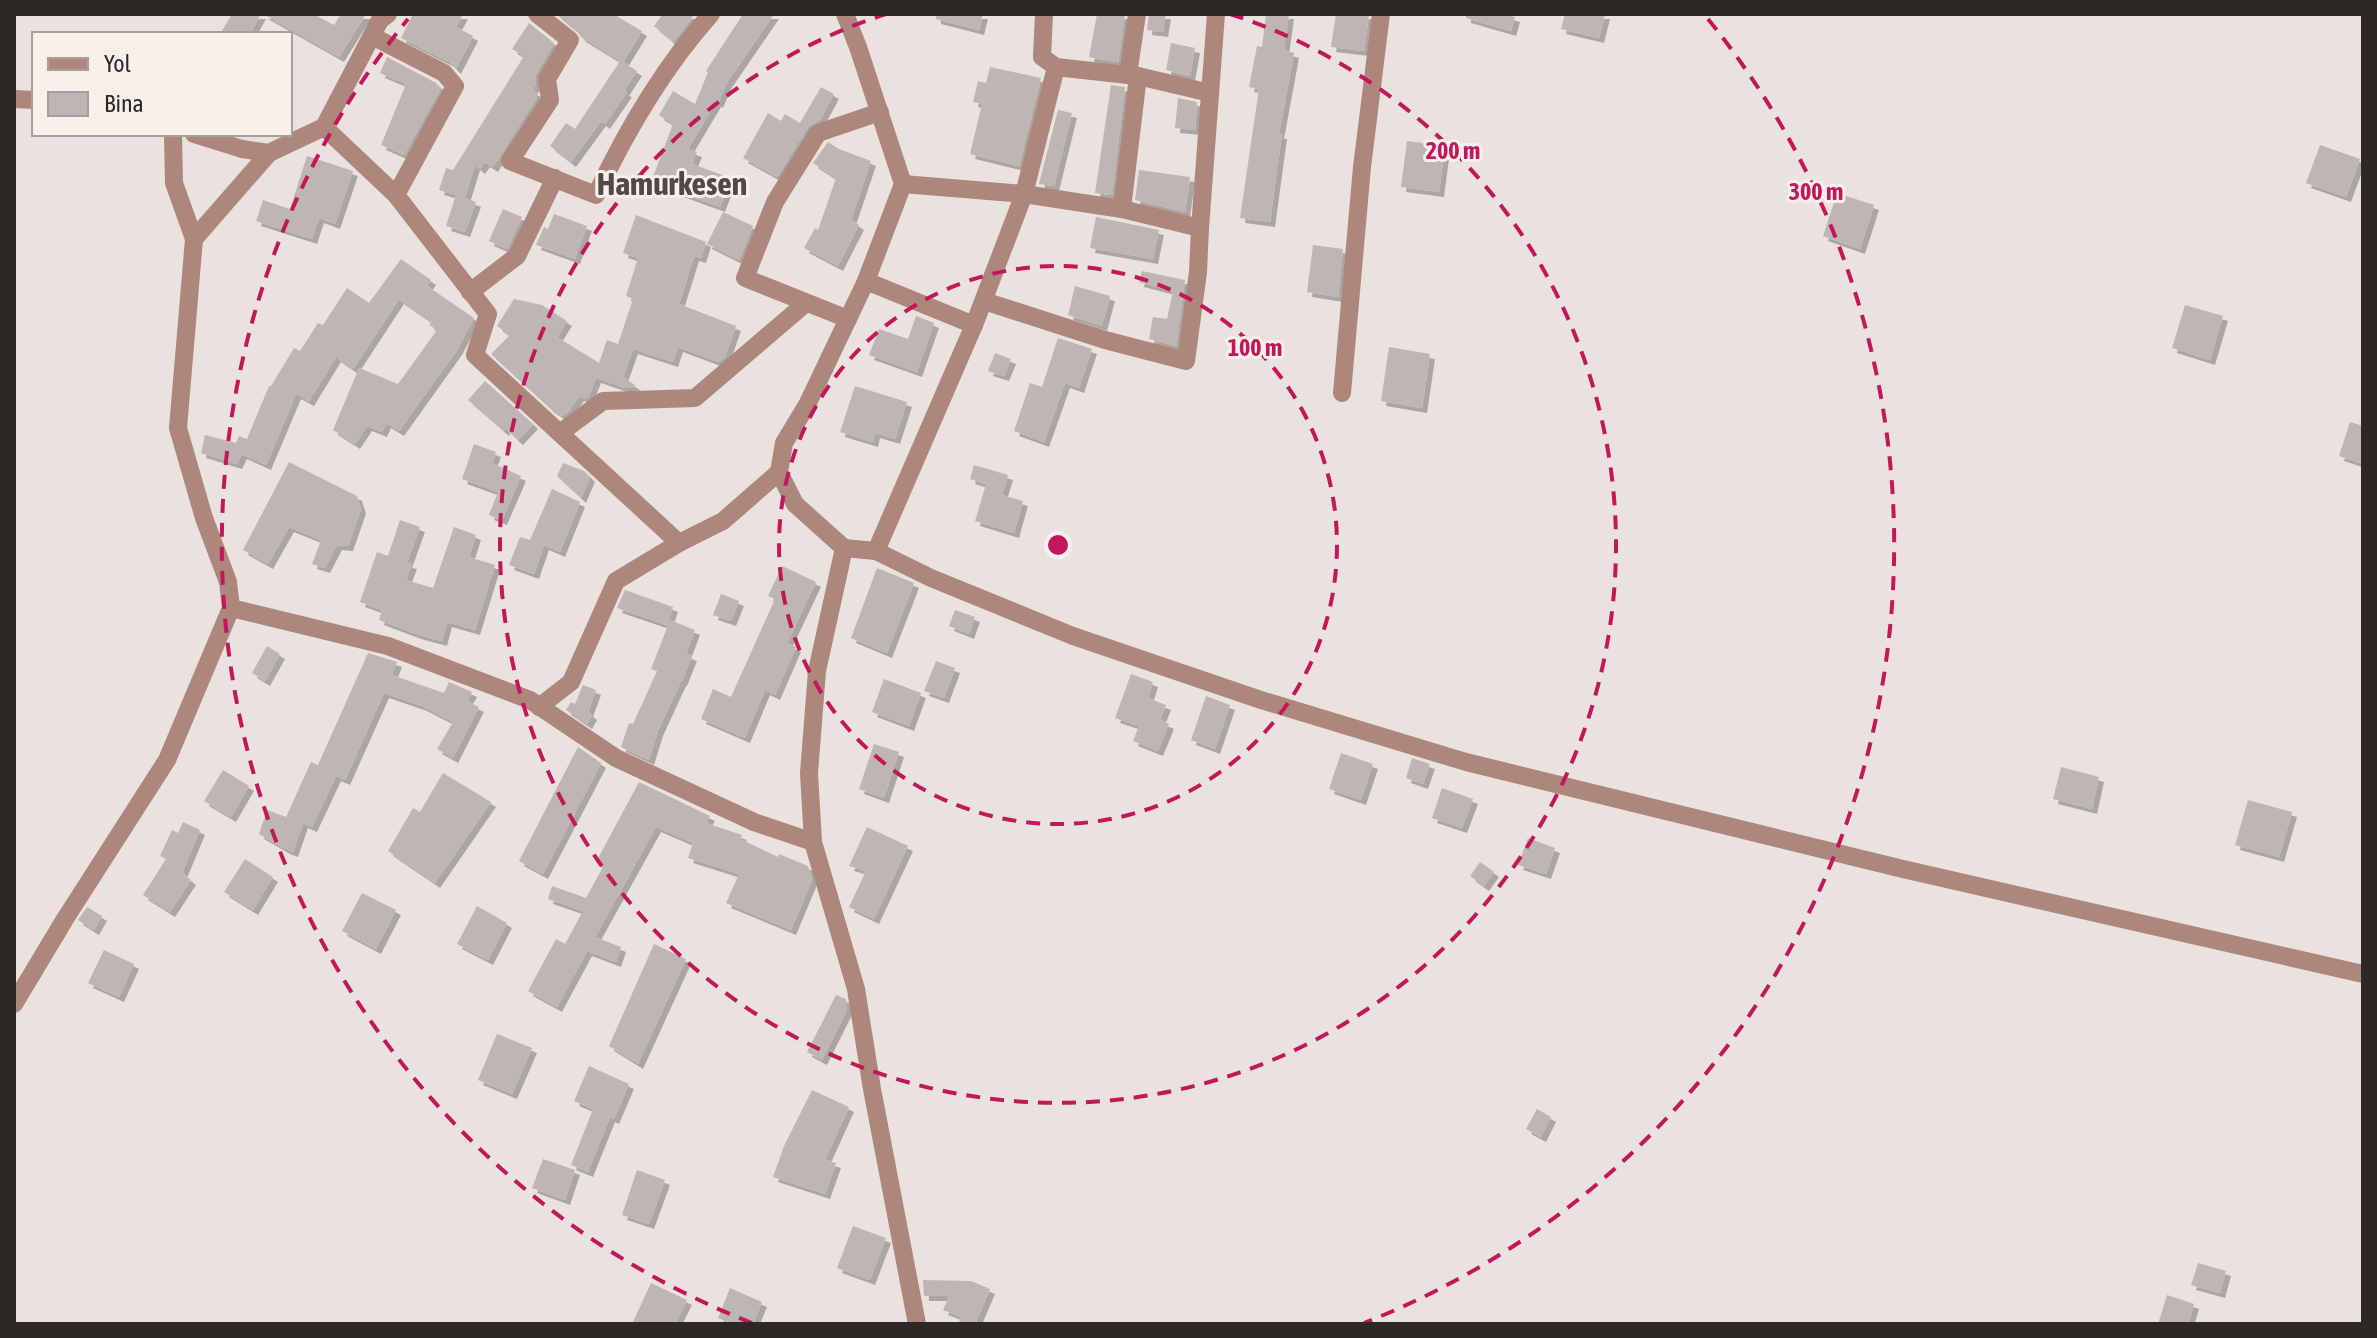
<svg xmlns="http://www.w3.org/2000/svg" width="2377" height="1338" viewBox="0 0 2377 1338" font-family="'Asap Condensed',sans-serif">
	<defs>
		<filter id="shadow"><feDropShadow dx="5" dy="5" stdDeviation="0" flood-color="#0004"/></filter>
	</defs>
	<rect width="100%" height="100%" fill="#eae2de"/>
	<g fill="#beb6b2" filter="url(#shadow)">
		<polygon points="232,14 261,14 250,34 220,34"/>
		<polygon points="263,14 313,14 334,25 341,14 366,14 339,57"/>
		<polygon points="413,14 463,14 456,27 473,36 456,69 449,62 401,38"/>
		<polygon points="556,14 613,14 642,31 623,62 637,71 624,91 627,92 605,124 601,121 571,162 550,146 566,123 575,129 620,61 581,37 577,31"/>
		<polygon points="663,14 695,14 673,42 654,26"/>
		<polygon points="743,14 774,14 726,84 718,103 716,102 688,149 697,152 692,164 731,178 720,207 651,182 673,124 659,115 673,91 695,104 708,72 706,71"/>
		<polygon points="936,14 983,14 979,30 936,19"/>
		<polygon points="1097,14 1125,14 1118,62 1089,57"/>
		<polygon points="1149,14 1166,14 1163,32 1147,30"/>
		<polygon points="1266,14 1289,14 1284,50 1294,53 1279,134 1282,134 1270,222 1240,218 1259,89 1249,87 1257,46 1262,47"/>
		<polygon points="1336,14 1369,14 1364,51 1331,47"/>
		<polygon points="1466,14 1505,14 1515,17 1511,31 1466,18"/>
		<polygon points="1565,14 1605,14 1599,38 1561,29"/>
		<polygon points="529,23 554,43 536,74 536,84 532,90 537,93 537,97 493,167 485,162 480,169 475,165 465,198 476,202 465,232 446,226 456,195 439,190 446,168 453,170 524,56 512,49"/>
		<polygon points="1171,43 1195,48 1190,76 1166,70"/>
		<polygon points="387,57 436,83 441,88 404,155 381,145 406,84 380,73"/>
		<polygon points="990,67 1041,78 1019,166 970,154 982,104 973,102 978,81 986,83"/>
		<polygon points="1111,85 1125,87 1112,195 1095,193"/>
		<polygon points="821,87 834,94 820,120 808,127 777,177 743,158 768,113 781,121 785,114 800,123"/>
		<polygon points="1178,98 1197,102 1195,130 1175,128"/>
		<polygon points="1058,110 1072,113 1054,186 1039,184"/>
		<polygon points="1407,141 1445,146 1439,192 1401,187"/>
		<polygon points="828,142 839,149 871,161 851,220 859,225 838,266 804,248 815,228 818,230 836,178 813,163"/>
		<polygon points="2320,145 2360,159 2346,197 2306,183"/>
		<polygon points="307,156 353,171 335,224 319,218 312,239 256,221 263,200 290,209"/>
		<polygon points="1139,170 1190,177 1185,212 1135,200"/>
		<polygon points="1837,193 1874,205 1860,249 1823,236"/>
		<polygon points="503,209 522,217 507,249 489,241"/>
		<polygon points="723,212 753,226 739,260 707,244"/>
		<polygon points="554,214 587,226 575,259 536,245 544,227 548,229"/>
		<polygon points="636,215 706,242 701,258 694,256 679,304 736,326 725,357 718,362 678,347 673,362 633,349 623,377 635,385 633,388 625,388 596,378 589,396 586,399 579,396 568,412 562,416 550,408 491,354 510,335 497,326 514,299 542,305 567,321 557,337 599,363 607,340 618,344 633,299 626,296 638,258 623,253"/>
		<polygon points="1096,217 1159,230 1153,259 1090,248"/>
		<polygon points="1313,245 1343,249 1338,297 1307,292"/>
		<polygon points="401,259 431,280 427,286 474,318 457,350 399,431 386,423 382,432 367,426 355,444 333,430 359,368 398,384 437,330 429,325 432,322 399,299 353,369 336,357 309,401 296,394 266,465 242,454 237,464 201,453 205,435 236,443 239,436 247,439 269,386 271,386 294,348 300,351 318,323 323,325 347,288 369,303"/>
		<polygon points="1142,271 1185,280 1176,346 1149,339 1153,317 1167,319 1173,291 1139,282"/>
		<polygon points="1075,286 1110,296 1102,326 1068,315"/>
		<polygon points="2185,305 2223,316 2210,360 2172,348"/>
		<polygon points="916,316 934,323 917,372 869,355 879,329 908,339"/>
		<polygon points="1058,338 1092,349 1079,388 1065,383 1044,442 1014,431 1030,383 1042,387"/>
		<polygon points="1389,347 1430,354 1422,408 1381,401"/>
		<polygon points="995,353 1011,359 1004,376 988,371"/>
		<polygon points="485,381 533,424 518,440 505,428 504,431 468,400"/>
		<polygon points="855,386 907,402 895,439 875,433 873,442 840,432"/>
		<polygon points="2350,422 2363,426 2363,464 2339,456"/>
		<polygon points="474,444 496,452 492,463 521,476 502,520 489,515 498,492 462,479"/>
		<polygon points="289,462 357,496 361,509 348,546 337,545 325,568 312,564 321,540 289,527 268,564 243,550"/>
		<polygon points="563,463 584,471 590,477 581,498 557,476"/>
		<polygon points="974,465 1008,475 1002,495 1023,501 1014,533 975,521 986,484 970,479"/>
		<polygon points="552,489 580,502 560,552 544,545 534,574 509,565 520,537 530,540"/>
		<polygon points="400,520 420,527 407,563 412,564 406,580 433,588 454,527 476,535 469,557 495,565 475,630 447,622 442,641 416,634 379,620 382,610 360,602 377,552 388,556"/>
		<polygon points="782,566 816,582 787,643 796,647 775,695 765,690 745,738 701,719 713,689 731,697 775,599 768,596"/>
		<polygon points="877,568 914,583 887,653 851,638"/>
		<polygon points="625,590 673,607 667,625 617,608"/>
		<polygon points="721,594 739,601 731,621 713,615"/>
		<polygon points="955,610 975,617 969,634 949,626"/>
		<polygon points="670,620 695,630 686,654 692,656 682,681 681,681 658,731 649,760 621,747 629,723 633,724 657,671 651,669"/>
		<polygon points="267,646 280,654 265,681 252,673"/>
		<polygon points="368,653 397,662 392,675 444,693 449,682 472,692 467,701 479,707 453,758 437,749 453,722 422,706 384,693 345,780 336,776 312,827 303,823 293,852 285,849 259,834 267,810 286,817 311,762 318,765"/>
		<polygon points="936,661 955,668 944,698 924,691"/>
		<polygon points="1131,674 1153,682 1148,698 1166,705 1160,720 1169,724 1158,751 1133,741 1139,726 1115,718"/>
		<polygon points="884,679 921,693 909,726 872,712"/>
		<polygon points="583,685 596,690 588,712 592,715 587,724 566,710 571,702 575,704"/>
		<polygon points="1206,696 1230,705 1215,749 1191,740"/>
		<polygon points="874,744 899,752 884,798 859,789"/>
		<polygon points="578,747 601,763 543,874 519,861"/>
		<polygon points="1341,753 1373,764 1361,800 1329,789"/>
		<polygon points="1412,758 1430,764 1423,784 1406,778"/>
		<polygon points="2061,767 2099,777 2092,809 2053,799"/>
		<polygon points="223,770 249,786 231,817 204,801"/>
		<polygon points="443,773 491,802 435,883 388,851 413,808 420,812"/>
		<polygon points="639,782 710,816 706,823 742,835 740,839 778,857 779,854 808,866 812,880 791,930 726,903 739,874 688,858 693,843 656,827 595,937 621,947 616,962 587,951 557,1007 528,991 556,939 565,944 583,911 548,899 552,886 586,898 604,865 596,862"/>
		<polygon points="1442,788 1473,799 1462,828 1432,818"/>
		<polygon points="2248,800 2292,812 2279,857 2235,845"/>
		<polygon points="183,822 200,830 182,873 191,880 170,912 143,895 166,859 160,856 172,830 178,833"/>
		<polygon points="867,827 908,846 874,919 849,907 866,871 849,866"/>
		<polygon points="1528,838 1555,848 1546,874 1518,865"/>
		<polygon points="245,859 273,877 253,910 224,892"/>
		<polygon points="1480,862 1494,872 1484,886 1470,876"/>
		<polygon points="362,893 396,910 376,949 342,931"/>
		<polygon points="477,906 507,923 488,960 457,944"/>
		<polygon points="87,907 102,916 94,930 78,920"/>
		<polygon points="654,944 686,959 638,1064 609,1046"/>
		<polygon points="104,950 134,964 119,997 88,983"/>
		<polygon points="836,995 846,999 847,1010 822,1060 807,1052"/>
		<polygon points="497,1034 532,1048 512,1094 478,1080"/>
		<polygon points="589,1066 629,1084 614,1119 610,1117 588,1172 571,1165 593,1109 574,1101"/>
		<polygon points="812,1090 849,1107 825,1160 836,1163 825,1194 773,1177 784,1146"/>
		<polygon points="1537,1109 1551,1117 1541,1137 1526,1129"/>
		<polygon points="543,1159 575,1170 565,1200 532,1188"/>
		<polygon points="637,1170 665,1180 649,1224 622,1215"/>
		<polygon points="853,1226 886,1238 870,1280 837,1268"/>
		<polygon points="2198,1263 2226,1271 2220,1293 2191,1285"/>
		<polygon points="923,1280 971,1281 990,1289 975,1324 958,1324 961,1317 943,1310 949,1296 924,1296"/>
		<polygon points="651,1283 687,1300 675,1324 632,1324"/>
		<polygon points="730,1288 762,1302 753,1324 733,1324 718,1318"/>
		<polygon points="2167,1295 2194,1304 2188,1324 2158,1324"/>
	</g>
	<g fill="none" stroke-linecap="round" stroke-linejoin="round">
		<g stroke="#ad867c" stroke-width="18">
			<path d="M 537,14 L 570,40 L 547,79 L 550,100 L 510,161 L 596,195 C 627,129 663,68 711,14"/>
			<polyline points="845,14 858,47 903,184 866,281 807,405 784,443 779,472 795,504 844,548 817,671 809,773 813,842 856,989 872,1089 917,1324"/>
			<polyline points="372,36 444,73 455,86 396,195"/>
			<polyline points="1056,67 1128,75"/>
			<polyline points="1138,76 1210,93"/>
			<polyline points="14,99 34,100"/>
			<polyline points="324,127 396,195 488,314 475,355 679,543"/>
			<polyline points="173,134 174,183 194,239"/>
			<polyline points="194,134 242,149 269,153 324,127 380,20 388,14"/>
			<polyline points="903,184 1024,194 1122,209 1200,228"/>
			<polyline points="1122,209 1138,76 1128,75 1137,14"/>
			<polyline points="866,281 974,325"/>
			<polyline points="470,292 517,256 555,178"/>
			<polyline points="984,301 1105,340 1186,361 1198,272 1200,228 1216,14"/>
			<polyline points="848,319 745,278 775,202 818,133 880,112"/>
			<polyline points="1342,393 1362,167 1381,14"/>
			<polyline points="560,433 603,401 695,398 806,303"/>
			<polyline points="844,548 876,551 931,578 1073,636 1261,700 1466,762 1903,869 2363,974"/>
			<polyline points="876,551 974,325 1024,194 1056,67 1042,57 1044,14"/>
			<polyline points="231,608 388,646 530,700 616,758 754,822 813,842"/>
			<polyline points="539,707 571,682 616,581 679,543 723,521 779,472"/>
			<polyline points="14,1004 65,919 167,760 231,608 228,582 204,518 178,428 194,239 269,153"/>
		</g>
	</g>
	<g fill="none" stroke="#c2185b" stroke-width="4" stroke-dasharray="14 10">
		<circle cx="1058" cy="545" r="279"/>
		<path d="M1230 14A558 558 0 1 1 886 14"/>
		<path d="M752 1323A836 836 0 0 1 408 19M1708 19A836 836 0 0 1 1364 1323"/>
	</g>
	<g text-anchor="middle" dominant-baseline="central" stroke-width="6" stroke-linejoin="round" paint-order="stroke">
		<g font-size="32" font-weight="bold" fill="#504945" stroke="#f8f0eb">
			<text x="672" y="183">Hamurkesen</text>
		</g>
	</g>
	<circle cx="1058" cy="545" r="12" fill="#c2185b" stroke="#f8f0eb" stroke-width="4"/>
	<g font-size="24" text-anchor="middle" font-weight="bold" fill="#c2185b" stroke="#f8f0eb" stroke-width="6" stroke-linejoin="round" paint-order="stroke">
		<text x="1453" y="159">200 m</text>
		<text x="1816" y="200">300 m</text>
		<text x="1255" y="356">100 m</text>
	</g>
	<rect width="2377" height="1338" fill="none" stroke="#2b2826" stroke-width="32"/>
	<rect x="32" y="32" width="260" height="104" fill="#f8f0eb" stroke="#a6a09c" stroke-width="2"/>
	<rect x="48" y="58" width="40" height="12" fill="#ad867c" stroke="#a6a09c" stroke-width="2"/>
	<text x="104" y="72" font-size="24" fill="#2b2826">Yol</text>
	<rect x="48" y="92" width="40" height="24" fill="#beb6b2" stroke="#a6a09c" stroke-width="2"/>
	<text x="104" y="112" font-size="24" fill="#2b2826">Bina</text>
</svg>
